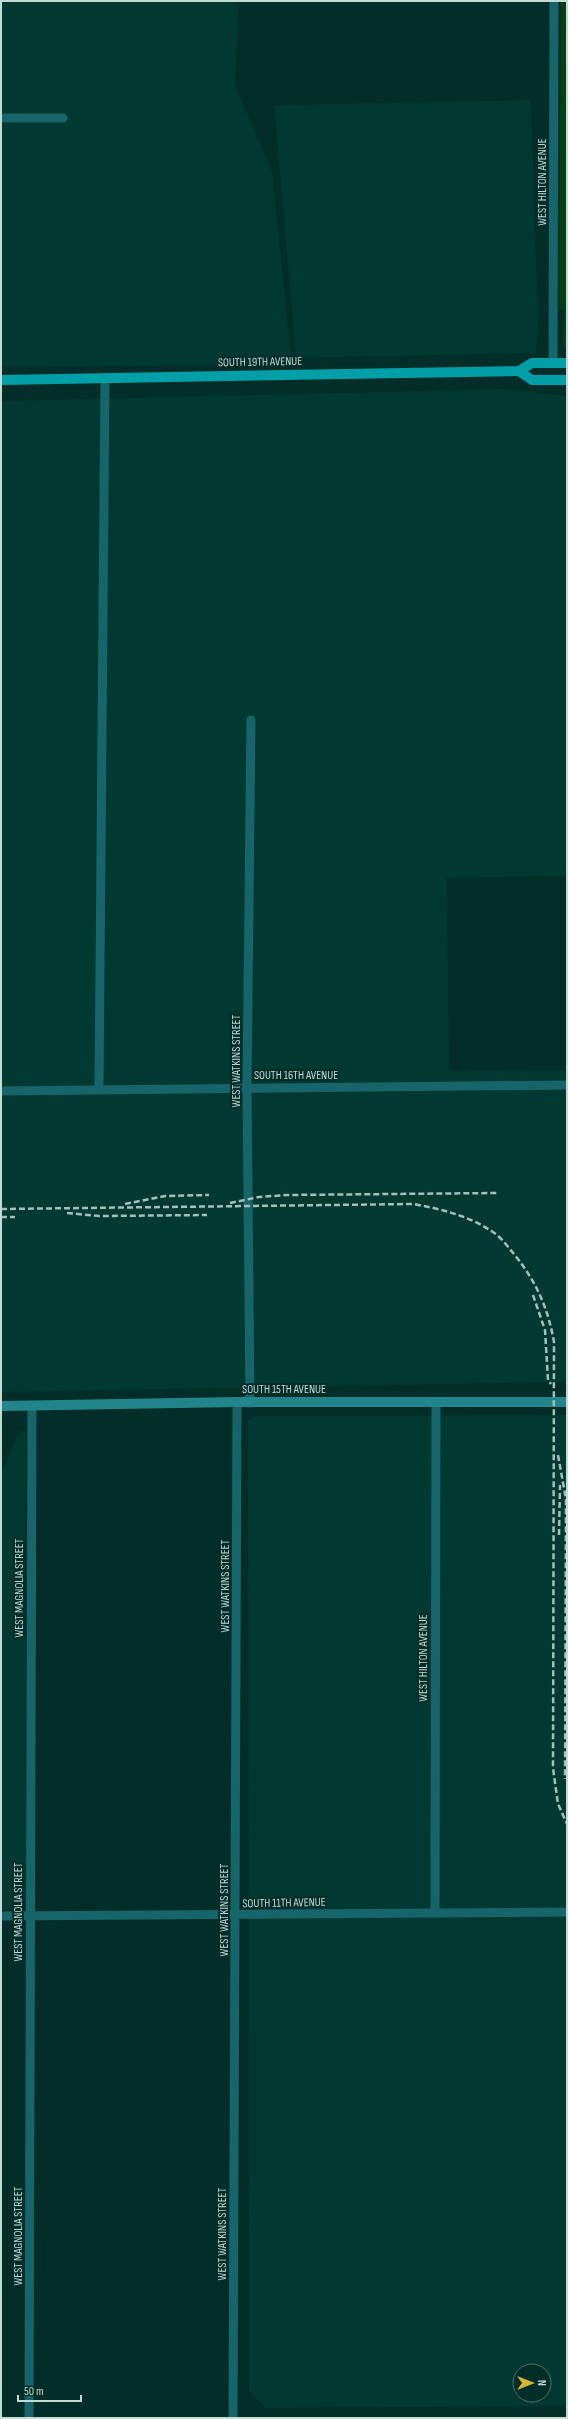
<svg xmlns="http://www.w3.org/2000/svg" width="568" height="2419" viewBox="0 0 568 2419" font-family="'Sofia Sans Condensed',sans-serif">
	<rect width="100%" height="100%" fill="#032d28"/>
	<g fill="#003832" fill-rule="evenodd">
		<polygon points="1,1 239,1 235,86 272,171 292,365 1,367"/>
		<polygon points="531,100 538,324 536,353 296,358 274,105"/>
		<polygon points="504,389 567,396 567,876 447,878 449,1071 567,1070 567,1382 1,1392 1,401"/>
		<path d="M 567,1415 L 567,2406 L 266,2408 L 249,2391 L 248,1421 L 256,1416 ZM 520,2371 L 544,2371 L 544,2395 L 520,2395 Z"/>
		<polygon points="20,1430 25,1432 26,1897 20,1909 1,1910 1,1473"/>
	</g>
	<polygon fill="#043f16" points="561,1 567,1 567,352 563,345 564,314 563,309 559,309"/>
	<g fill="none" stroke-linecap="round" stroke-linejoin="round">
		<g stroke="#17656b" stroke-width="9">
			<polyline points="1,118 63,118"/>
			<polyline points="553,363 554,1"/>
			<polyline points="99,1089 105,378"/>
			<polyline points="1,1091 567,1085"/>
			<polyline points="250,1403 247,1088 251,720"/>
			<polyline points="435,1913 436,1402"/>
			<polyline points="1,1916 567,1912"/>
			<polyline points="29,2418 32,1406"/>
			<polyline points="233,2418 237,1402"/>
		</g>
		<polyline stroke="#23858c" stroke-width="10" points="1,1406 237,1402 567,1402"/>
		<g stroke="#039fa9" stroke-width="10">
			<polyline points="519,371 532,380 567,380"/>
			<polyline points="1,380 519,371 532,363 567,363"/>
		</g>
		<g stroke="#a7beba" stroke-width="2.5" stroke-dasharray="6 3" stroke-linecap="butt">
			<polyline points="230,1203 259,1197 287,1195 499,1193"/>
			<polyline points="125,1204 165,1196 209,1195"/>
			<path d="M 1,1209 L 413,1204 C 442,1209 469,1216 493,1232 C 501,1237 508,1247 514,1254 C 536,1281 548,1308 554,1342 L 553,1768 L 558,1804 L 567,1824"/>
			<polyline points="67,1213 99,1216 207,1215"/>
			<polyline points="1,1217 15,1217"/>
			<polyline points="533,1295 545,1330 548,1380 551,1384"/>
			<polyline points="558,1455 566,1499 565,1779"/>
			<polyline points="559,1535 560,1485"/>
		</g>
	</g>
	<g text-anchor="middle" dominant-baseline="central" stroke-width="4" stroke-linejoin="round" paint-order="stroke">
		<g font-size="12" fill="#c5d9d5" stroke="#032d28">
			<text transform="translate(542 182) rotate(-90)">WEST HILTON AVENUE</text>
			<text transform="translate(260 362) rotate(-1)">SOUTH 19TH AVENUE</text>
			<text transform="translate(236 1061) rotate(-90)">WEST WATKINS STREET</text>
			<text x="296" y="1075">SOUTH 16TH AVENUE</text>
			<text x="284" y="1389">SOUTH 15TH AVENUE</text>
			<text transform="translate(225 1586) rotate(-90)">WEST WATKINS STREET</text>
			<text transform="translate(19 1588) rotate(-90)">WEST MAGNOLIA STREET</text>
			<text transform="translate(423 1658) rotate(-90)">WEST HILTON AVENUE</text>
			<text transform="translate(284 1903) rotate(-1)">SOUTH 11TH AVENUE</text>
			<text transform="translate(224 1910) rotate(-90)">WEST WATKINS STREET</text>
			<text transform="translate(18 1912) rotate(-90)">WEST MAGNOLIA STREET</text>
			<text transform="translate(222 2234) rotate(-90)">WEST WATKINS STREET</text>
			<text transform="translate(18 2236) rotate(-90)">WEST MAGNOLIA STREET</text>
		</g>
	</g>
	<rect width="568" height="2419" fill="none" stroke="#c5d9d5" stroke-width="4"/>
	<g transform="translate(532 2383) rotate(90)"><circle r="19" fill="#032d28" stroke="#51726d"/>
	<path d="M0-3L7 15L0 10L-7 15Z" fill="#d6b534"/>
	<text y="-6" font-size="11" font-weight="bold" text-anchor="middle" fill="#c5d9d5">N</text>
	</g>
	<path d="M18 2395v6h63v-6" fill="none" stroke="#c5d9d5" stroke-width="2"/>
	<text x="24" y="2395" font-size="12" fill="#c5d9d5" stroke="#032d28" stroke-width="3" paint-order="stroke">50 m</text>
</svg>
